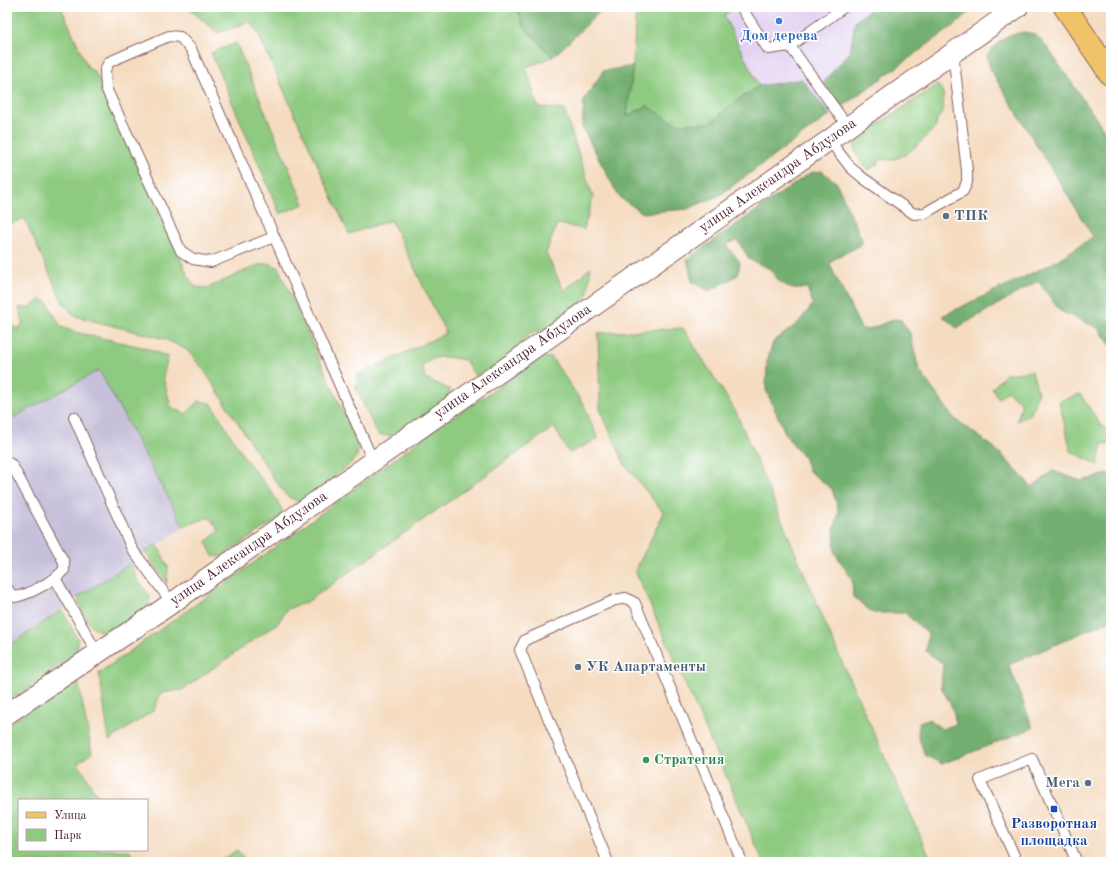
<svg xmlns="http://www.w3.org/2000/svg" width="1118" height="869" viewBox="0 0 1118 869" font-family="'Old Standard TT',serif">
	<rect width="100%" height="100%" fill="#fff"/>
	<filter id="ink" filterUnits="userSpaceOnUse"><feTurbulence type="fractalNoise" baseFrequency=".025" numOctaves="2"/><feDisplacementMap in="SourceGraphic" scale="8" xChannelSelector="R" yChannelSelector="G"/><feConvolveMatrix kernelMatrix="1 2 1 2 8 2 1 2 1" color-interpolation-filters="sRGB"/></filter>
	<filter id="wash" filterUnits="userSpaceOnUse"><feTurbulence type="fractalNoise" baseFrequency=".012" numOctaves="4" result="noise"/><feDisplacementMap in="SourceGraphic" scale="16" xChannelSelector="R" yChannelSelector="G"/><feGaussianBlur stdDeviation="0.9" result="paint"/><feColorMatrix in="noise" values="0 0 0 0 0 0 0 0 0 0 0 0 0 0 0 0 0 1.4 0 .05"/><feComposite in="paint" operator="in"/></filter>
	<g filter="url(#wash)">
		<rect width="100%" height="100%" fill="#f5dcc1"/>
		<polygon fill="#e3d3f2" points="731,7 874,7 855,21 850,52 824,83 842,107 830,115 802,79 759,86 724,16 732,9"/>
		<polygon fill="#c6c0da" points="99,370 184,527 7,647 7,421"/>
		<g fill="#8ecb81" stroke="#6c7556">
			<polygon points="15,7 61,7 88,68 95,72 189,278 195,287 208,288 258,265 269,263 278,267 354,436 358,448 357,456 349,465 309,498 298,502 287,496 276,482 204,370 187,350 165,339 74,316 62,301 24,218 7,226 7,10"/>
			<path d="M 187,7 L 517,7 L 523,25 L 553,57 L 526,67 L 538,107 L 564,110 L 593,197 L 584,229 L 557,224 L 546,253 L 564,291 L 591,267 L 587,297 L 560,324 L 528,335 L 506,361 L 475,376 L 465,360 C 447,357 438,353 422,366 L 425,378 L 451,390 L 446,400 L 398,436 L 378,435 L 356,389 L 358,375 L 446,333 L 391,220 L 349,234 L 255,27 L 249,22 L 218,33 Z"/>
			<polygon points="636,7 731,7 732,9 724,16 759,86 738,100 710,123 677,125 647,106 627,116 633,65"/>
			<polygon points="236,43 304,204 280,214 211,53"/>
			<path d="M 937,85 C 947,92 943,104 942,115 L 937,119 L 936,127 L 921,142 L 905,155 L 891,160 L 880,159 L 878,164 L 868,170 C 859,160 854,153 855,140 Z"/>
			<polygon points="40,300 47,302 61,327 79,333 146,348 168,357 163,377 171,407 186,414 198,401 211,403 244,457 271,491 282,509 281,517 220,557 213,556 206,542 219,530 209,517 184,527 99,370 7,421 7,320 9,320 17,330 23,323 19,307 28,308"/>
			<polygon points="683,328 736,412 837,651 932,862 763,862 731,787 635,571 664,513 625,465 600,409 598,333"/>
			<polygon points="551,357 584,405 598,439 569,453 554,427 307,602 287,609 278,623 182,690 161,693 154,710 109,741 99,673 233,578 446,421 481,399 539,359"/>
			<polygon points="1032,371 1038,392 1031,414 1017,421 1022,403 1007,391 998,399 992,388 1006,374"/>
			<polygon points="1080,394 1100,424 1111,432 1111,444 1102,444 1098,465 1071,451 1059,401"/>
			<polygon points="157,544 168,567 167,583 145,552"/>
			<path d="M 131,563 L 136,578 L 150,596 L 149,605 C 141,610 117,629 110,631 C 90,636 82,612 78,597 Z"/>
			<polygon points="62,610 78,639 77,653 7,703 7,647"/>
			<polygon points="78,681 92,753 78,763 100,800 19,800 19,850 129,850 136,862 7,862 7,726 43,699"/>
			<polygon points="237,850 246,862 219,862"/>
		</g>
		<g fill="#72af6f" stroke="#5e674d">
			<polygon points="517,7 605,7 553,57 523,25"/>
			<polygon points="874,7 974,7 959,22 842,107 823,83 850,52 855,21"/>
			<polygon points="1023,32 1035,34 1047,47 1111,140 1111,346 1098,328 1060,311 1038,281 957,328 942,316 1051,264 1093,237 990,69 987,56 992,48 1007,36"/>
			<polygon points="633,66 627,116 647,106 677,124 710,123 738,100 759,86 802,79 830,115 720,195 688,209 643,213 619,197 582,127 584,100 603,71"/>
			<polygon points="822,171 836,182 862,240 861,245 832,260 830,265 861,328 868,330 894,319 901,320 910,333 919,370 953,417 996,449 1032,487 1053,471 1081,481 1111,473 1111,620 1009,665 1033,728 942,764 925,755 918,736 919,722 929,719 942,729 956,724 953,709 941,687 943,664 926,651 928,634 905,613 873,613 853,597 852,579 835,553 834,530 839,512 832,489 809,471 804,457 787,437 766,390 767,361 773,342 798,323 813,304 807,288 792,289 779,281 770,269 750,260 737,240 726,245 740,262 738,275 709,291 692,282 687,259 810,173"/>
		</g>
	</g>
	<g filter="url(#ink)">
		<g fill="none" stroke-linecap="round" stroke-linejoin="round">
			<defs>
				<g id="lane">
					<polyline points="741,7 768,49 790,46 844,7"/>
					<polyline points="790,46 848,127"/>
					<polyline points="829,140 851,168 863,178 914,214 925,213 963,191 967,182 967,171 953,53"/>
					<path d="M 274,237 L 211,262 L 193,259 L 181,251 L 106,88 L 105,70 L 109,62 L 169,36 L 180,37 L 191,49 C 252,186 313,324 373,461"/>
					<polyline points="74,417 132,549 172,603"/>
					<path d="M 7,462 L 12,465 L 64,562 L 64,570 C 53,581 31,594 15,597 L 10,593 L 7,588"/>
					<polyline points="55,578 97,653"/>
					<polyline points="608,862 520,650 525,640 615,600 626,598 635,603 742,862"/>
					<polyline points="1017,862 980,780 1032,759 1076,860 1073,862"/>
				</g>
				<polyline id="street" points="7,714 172,603 1018,7"/>
				<polyline id="primary" points="1065,7 1111,75"/>
			</defs>
			<use href="#lane" stroke="#866160" stroke-width="12"/>
			<use href="#street" stroke="#866160" stroke-width="22"/>
			<use href="#primary" stroke="#866160" stroke-width="24"/>
			<use href="#lane" stroke="#fff" stroke-width="10"/>
			<use href="#street" stroke="#fff" stroke-width="20"/>
			<use href="#primary" stroke="#f1c369" stroke-width="22"/>
		</g>
	</g>
	<circle fill="#3f7fe0" stroke="#fff" stroke-width="1.5" cx="779" cy="21" r="4"/>
	<g fill="#5c6f8a" stroke="#fff" stroke-width="1.5">
		<circle cx="946" cy="216" r="4"/>
		<circle cx="578" cy="667" r="4"/>
		<circle cx="1088" cy="783" r="4"/>
	</g>
	<circle fill="#2e9e5b" stroke="#fff" stroke-width="1.5" cx="646" cy="760" r="4"/>
	<rect fill="#1a4fb4" stroke="#fff" stroke-width="1.5" x="1050" y="805" width="8" height="8" rx="2"/>
	<g text-anchor="middle" dominant-baseline="central" stroke-width="3" stroke-linejoin="round" paint-order="stroke">
		<g font-size="15" font-weight="bold" fill="#366cbe" stroke="#fff">
			<text x="779" y="36">Дом дерева</text>
		</g>
		<g font-size="15" fill="#4a1f2b" stroke="#fff">
			<text transform="translate(778 176) rotate(-35)">улица Александра Абдулова</text>
			<text transform="translate(513 362) rotate(-35)">улица Александра Абдулова</text>
			<text transform="translate(249 549) rotate(-35)">улица Александра Абдулова</text>
		</g>
		<g font-size="15" font-weight="bold" fill="#4e5e75" stroke="#fff" text-anchor="start">
			<text x="954" y="216">ТПК</text>
			<text x="586" y="667">УК Апартаменты</text>
			<text x="1080" y="783" text-anchor="end">Мега</text>
		</g>
		<g font-size="15" font-weight="bold" fill="#27864d" stroke="#fff" text-anchor="start">
			<text x="654" y="760">Стратегия</text>
		</g>
		<g font-size="15" font-weight="bold" fill="#164399" stroke="#fff">
			<text x="1054" y="824">Разворотная<tspan x="1054" dy="17">площадка</tspan></text>
		</g>
	</g>
	<rect width="1118" height="869" fill="none" stroke="#fff" stroke-width="24"/>
	<rect x="18" y="799" width="130" height="52" fill="#ffffff" stroke="#b7a5aa"/>
	<rect x="26" y="812" width="20" height="6" fill="#f1c369" stroke="#b7a5aa"/>
	<text x="54" y="819" font-size="12" fill="#4a1f2b">Улица</text>
	<rect x="26" y="829" width="20" height="12" fill="#8ecb81" stroke="#b7a5aa"/>
	<text x="54" y="839" font-size="12" fill="#4a1f2b">Парк</text>
</svg>
